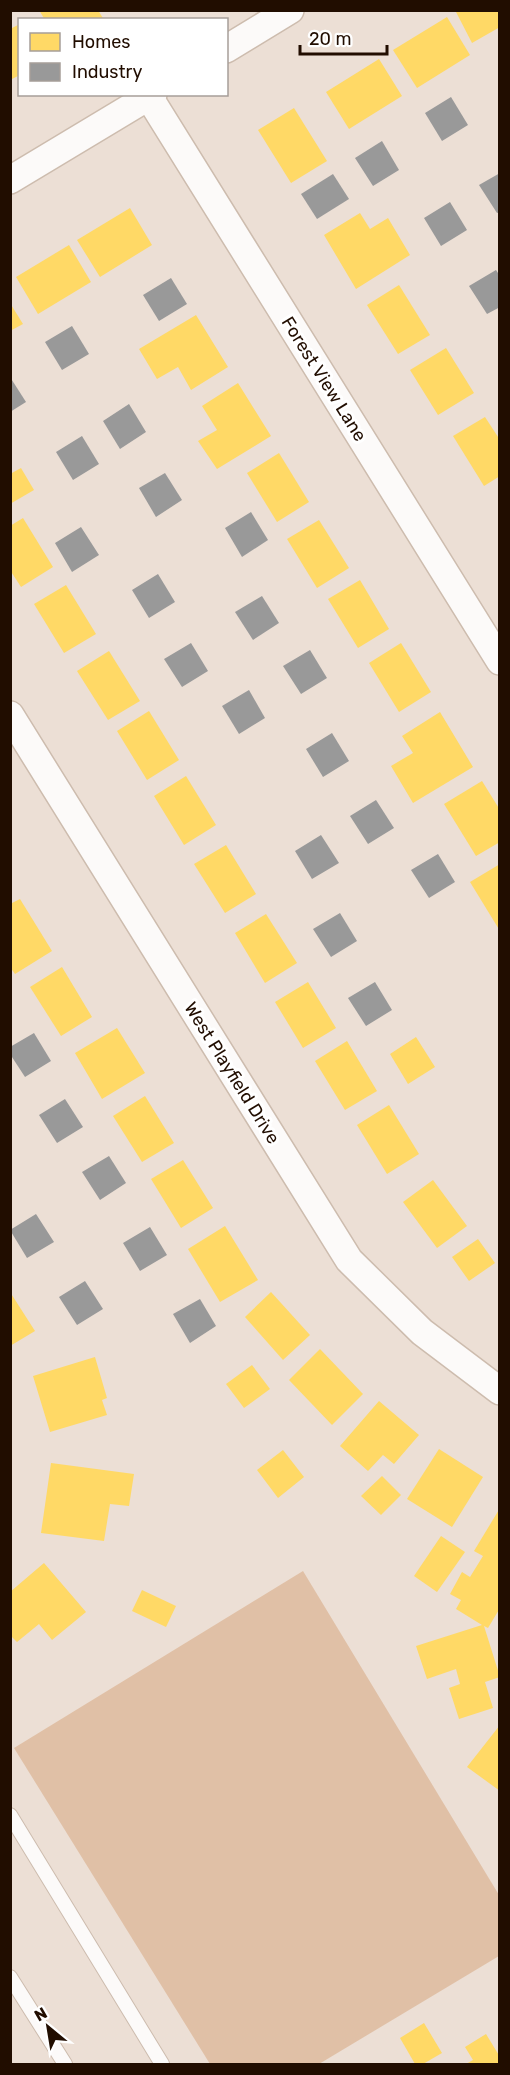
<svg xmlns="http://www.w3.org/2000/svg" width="510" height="2075" viewBox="0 0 510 2075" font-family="Rubik,sans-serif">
	<rect width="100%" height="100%" fill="#ecdfd5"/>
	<polygon fill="#e0c0a6" points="303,1571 499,1895 499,1956 319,2064 210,2064 14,1748"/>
	<g fill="#ffd966">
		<polygon points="39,10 98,10 104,20 45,20"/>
		<polygon points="455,10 500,10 500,27 472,43"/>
		<polygon points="447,17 470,55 417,88 393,50"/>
		<polygon points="20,24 20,75 10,80 10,29"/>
		<polygon points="379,59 402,96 349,129 326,92"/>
		<polygon points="294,108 327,161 291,183 258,130"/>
		<polygon points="130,208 152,245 100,277 77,240"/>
		<polygon points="360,213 370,229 388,218 410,255 356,289 324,235"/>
		<polygon points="69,245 91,282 38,314 16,277"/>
		<polygon points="399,285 430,335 398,354 367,305"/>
		<polygon points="10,303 23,324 10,331"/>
		<polygon points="196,315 228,367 191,390 178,367 157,379 139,349"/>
		<polygon points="446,348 474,393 438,415 410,370"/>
		<polygon points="238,383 271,436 217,469 198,441 217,430 202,406"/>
		<polygon points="485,417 500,440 500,476 484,486 453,436"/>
		<polygon points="279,453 309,502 277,522 247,473"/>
		<polygon points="21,468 34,490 10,504 10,474"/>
		<polygon points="23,518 53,567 21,587 10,570 10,526"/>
		<polygon points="319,520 349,568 317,588 287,539"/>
		<polygon points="360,580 389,629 358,648 328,599"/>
		<polygon points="66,585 96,634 64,653 34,604"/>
		<polygon points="401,643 431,692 399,712 369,663"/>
		<polygon points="109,651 140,701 108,720 77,671"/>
		<polygon points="149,711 179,760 147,780 117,731"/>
		<polygon points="440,712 473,767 413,803 391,766 413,753 402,736"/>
		<polygon points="186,776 216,825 184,845 154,796"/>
		<polygon points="482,781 500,810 500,842 476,856 444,804"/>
		<polygon points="226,845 256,894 225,913 194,864"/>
		<polygon points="500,864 500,931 470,882"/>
		<polygon points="20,899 52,951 15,974 10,967 10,904"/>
		<polygon points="266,914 297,963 265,983 235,933"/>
		<polygon points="62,967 92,1017 61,1036 30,987"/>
		<polygon points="308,982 336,1028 303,1048 275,1002"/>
		<polygon points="117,1028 145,1073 102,1099 75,1053"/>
		<polygon points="416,1037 435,1067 408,1084 390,1054"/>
		<polygon points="347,1041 377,1091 345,1110 315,1061"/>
		<polygon points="145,1096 174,1143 142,1162 113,1116"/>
		<polygon points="389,1105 419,1154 387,1174 357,1125"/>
		<polygon points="183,1160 213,1208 181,1228 151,1179"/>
		<polygon points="433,1180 467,1226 437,1248 403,1202"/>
		<polygon points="225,1226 258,1280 220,1302 188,1249"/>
		<polygon points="478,1239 495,1263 469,1281 452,1257"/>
		<polygon points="10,1292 35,1331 10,1346"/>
		<polygon points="271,1292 310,1335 283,1360 245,1317"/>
		<polygon points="320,1349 363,1394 332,1425 289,1380"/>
		<polygon points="95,1357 107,1398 102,1400 107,1415 50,1432 33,1376"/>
		<polygon points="252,1365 270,1389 244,1408 226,1384"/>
		<polygon points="379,1401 419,1435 394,1464 383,1455 368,1471 340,1446"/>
		<polygon points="439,1449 483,1477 452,1527 407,1499"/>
		<polygon points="283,1450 304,1477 278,1498 257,1470"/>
		<polygon points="51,1463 134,1474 129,1506 110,1504 104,1541 41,1533"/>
		<polygon points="382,1476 401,1495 381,1515 361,1496"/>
		<polygon points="500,1508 500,1608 488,1628 484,1626 500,1677 485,1682 493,1708 459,1719 449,1688 460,1684 456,1669 427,1679 416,1646 482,1625 456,1609 461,1600 450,1594 462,1572 470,1577 483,1556 474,1551"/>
		<polygon points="441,1536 465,1552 437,1592 414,1576"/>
		<polygon points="44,1563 86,1612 52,1640 39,1624 17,1642 10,1635 10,1592"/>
		<polygon points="142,1590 176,1606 166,1627 132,1611"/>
		<polygon points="500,1725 500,1791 467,1767"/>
		<polygon points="424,2023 442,2053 423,2064 415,2064 400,2038"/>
		<polygon points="486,2034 500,2057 500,2064 466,2064 473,2060 465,2047"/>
	</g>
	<g fill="#999">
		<polygon points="451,97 468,125 442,141 425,113"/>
		<polygon points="382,141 399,170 373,186 355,158"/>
		<polygon points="500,173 500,212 497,213 479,185"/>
		<polygon points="333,174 349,199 317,219 301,194"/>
		<polygon points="450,202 467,230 441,246 424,218"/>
		<polygon points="496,270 500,276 500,307 487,314 469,286"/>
		<polygon points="171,278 187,304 159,321 143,295"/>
		<polygon points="72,326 89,354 62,370 45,342"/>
		<polygon points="10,377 26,402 10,412"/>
		<polygon points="129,404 146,432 120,449 103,421"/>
		<polygon points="82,436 99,464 73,480 56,452"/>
		<polygon points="165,473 182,500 156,517 139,488"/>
		<polygon points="251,512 268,540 242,557 225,528"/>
		<polygon points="81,527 99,555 72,572 55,543"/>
		<polygon points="158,574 175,602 149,618 132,590"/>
		<polygon points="262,596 279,623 253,640 235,612"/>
		<polygon points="191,643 208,671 182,687 164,659"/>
		<polygon points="310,650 327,678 301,694 283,666"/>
		<polygon points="249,690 265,718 239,734 222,706"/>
		<polygon points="332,733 349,761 323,777 306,749"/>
		<polygon points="376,800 394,828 368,844 350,816"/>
		<polygon points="321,835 339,863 312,879 295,851"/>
		<polygon points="438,854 455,882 429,898 411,870"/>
		<polygon points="340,913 357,941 331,957 313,929"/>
		<polygon points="375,982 392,1010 366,1026 348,998"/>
		<polygon points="34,1033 51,1061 25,1077 10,1054 10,1047"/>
		<polygon points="65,1099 83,1127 57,1143 39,1115"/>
		<polygon points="109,1156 126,1183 100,1200 82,1172"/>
		<polygon points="36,1214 54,1242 27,1258 10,1230"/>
		<polygon points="150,1227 167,1255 140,1271 123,1243"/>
		<polygon points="85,1281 103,1309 77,1325 59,1297"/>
		<polygon points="200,1299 216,1326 190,1343 173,1314"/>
	</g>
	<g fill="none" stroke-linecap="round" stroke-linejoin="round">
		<defs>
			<g id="service">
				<polyline points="10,1815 162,2064"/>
				<polyline points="10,1977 65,2064"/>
			</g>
			<g id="minor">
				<polyline points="226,49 290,10"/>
				<polyline points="149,97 500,661"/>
				<polyline points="10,180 153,94"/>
				<polyline points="10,715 349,1260 422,1332 500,1391"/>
			</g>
		</defs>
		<use href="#service" stroke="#cdbcae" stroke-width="16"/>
		<use href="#minor" stroke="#cdbcae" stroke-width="30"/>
		<use href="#service" stroke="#fcfaf9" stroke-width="14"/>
		<use href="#minor" stroke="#fcfaf9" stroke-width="27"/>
	</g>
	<g text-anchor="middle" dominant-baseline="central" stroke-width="6" stroke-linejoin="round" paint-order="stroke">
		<g font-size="18" fill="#210d00" stroke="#fff">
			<text transform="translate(324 379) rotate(58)">Forest View Lane</text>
			<text transform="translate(232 1073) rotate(58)">West Playfield Drive</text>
		</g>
	</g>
	<rect width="510" height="2075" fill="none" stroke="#210d00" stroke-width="24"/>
	<rect x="18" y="18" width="210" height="78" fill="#ffffff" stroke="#a69e99" stroke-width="1.5"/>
	<rect x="30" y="33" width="30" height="18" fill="#ffd966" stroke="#a69e99" stroke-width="1.5"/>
	<text x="72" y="48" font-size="18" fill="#210d00">Homes</text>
	<rect x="30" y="63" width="30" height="18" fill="#999999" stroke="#a69e99" stroke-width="1.5"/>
	<text x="72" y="78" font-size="18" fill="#210d00">Industry</text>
	<g transform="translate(48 2027) rotate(330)" stroke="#ffffff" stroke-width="4.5" paint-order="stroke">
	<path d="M0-4.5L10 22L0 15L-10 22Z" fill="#210d00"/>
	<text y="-9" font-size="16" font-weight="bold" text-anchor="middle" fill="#210d00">N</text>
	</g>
	<path d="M300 45v9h87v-9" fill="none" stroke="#210d00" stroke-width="3"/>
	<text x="309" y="45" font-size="18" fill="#210d00" stroke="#ffffff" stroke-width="4.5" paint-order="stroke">20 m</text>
</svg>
